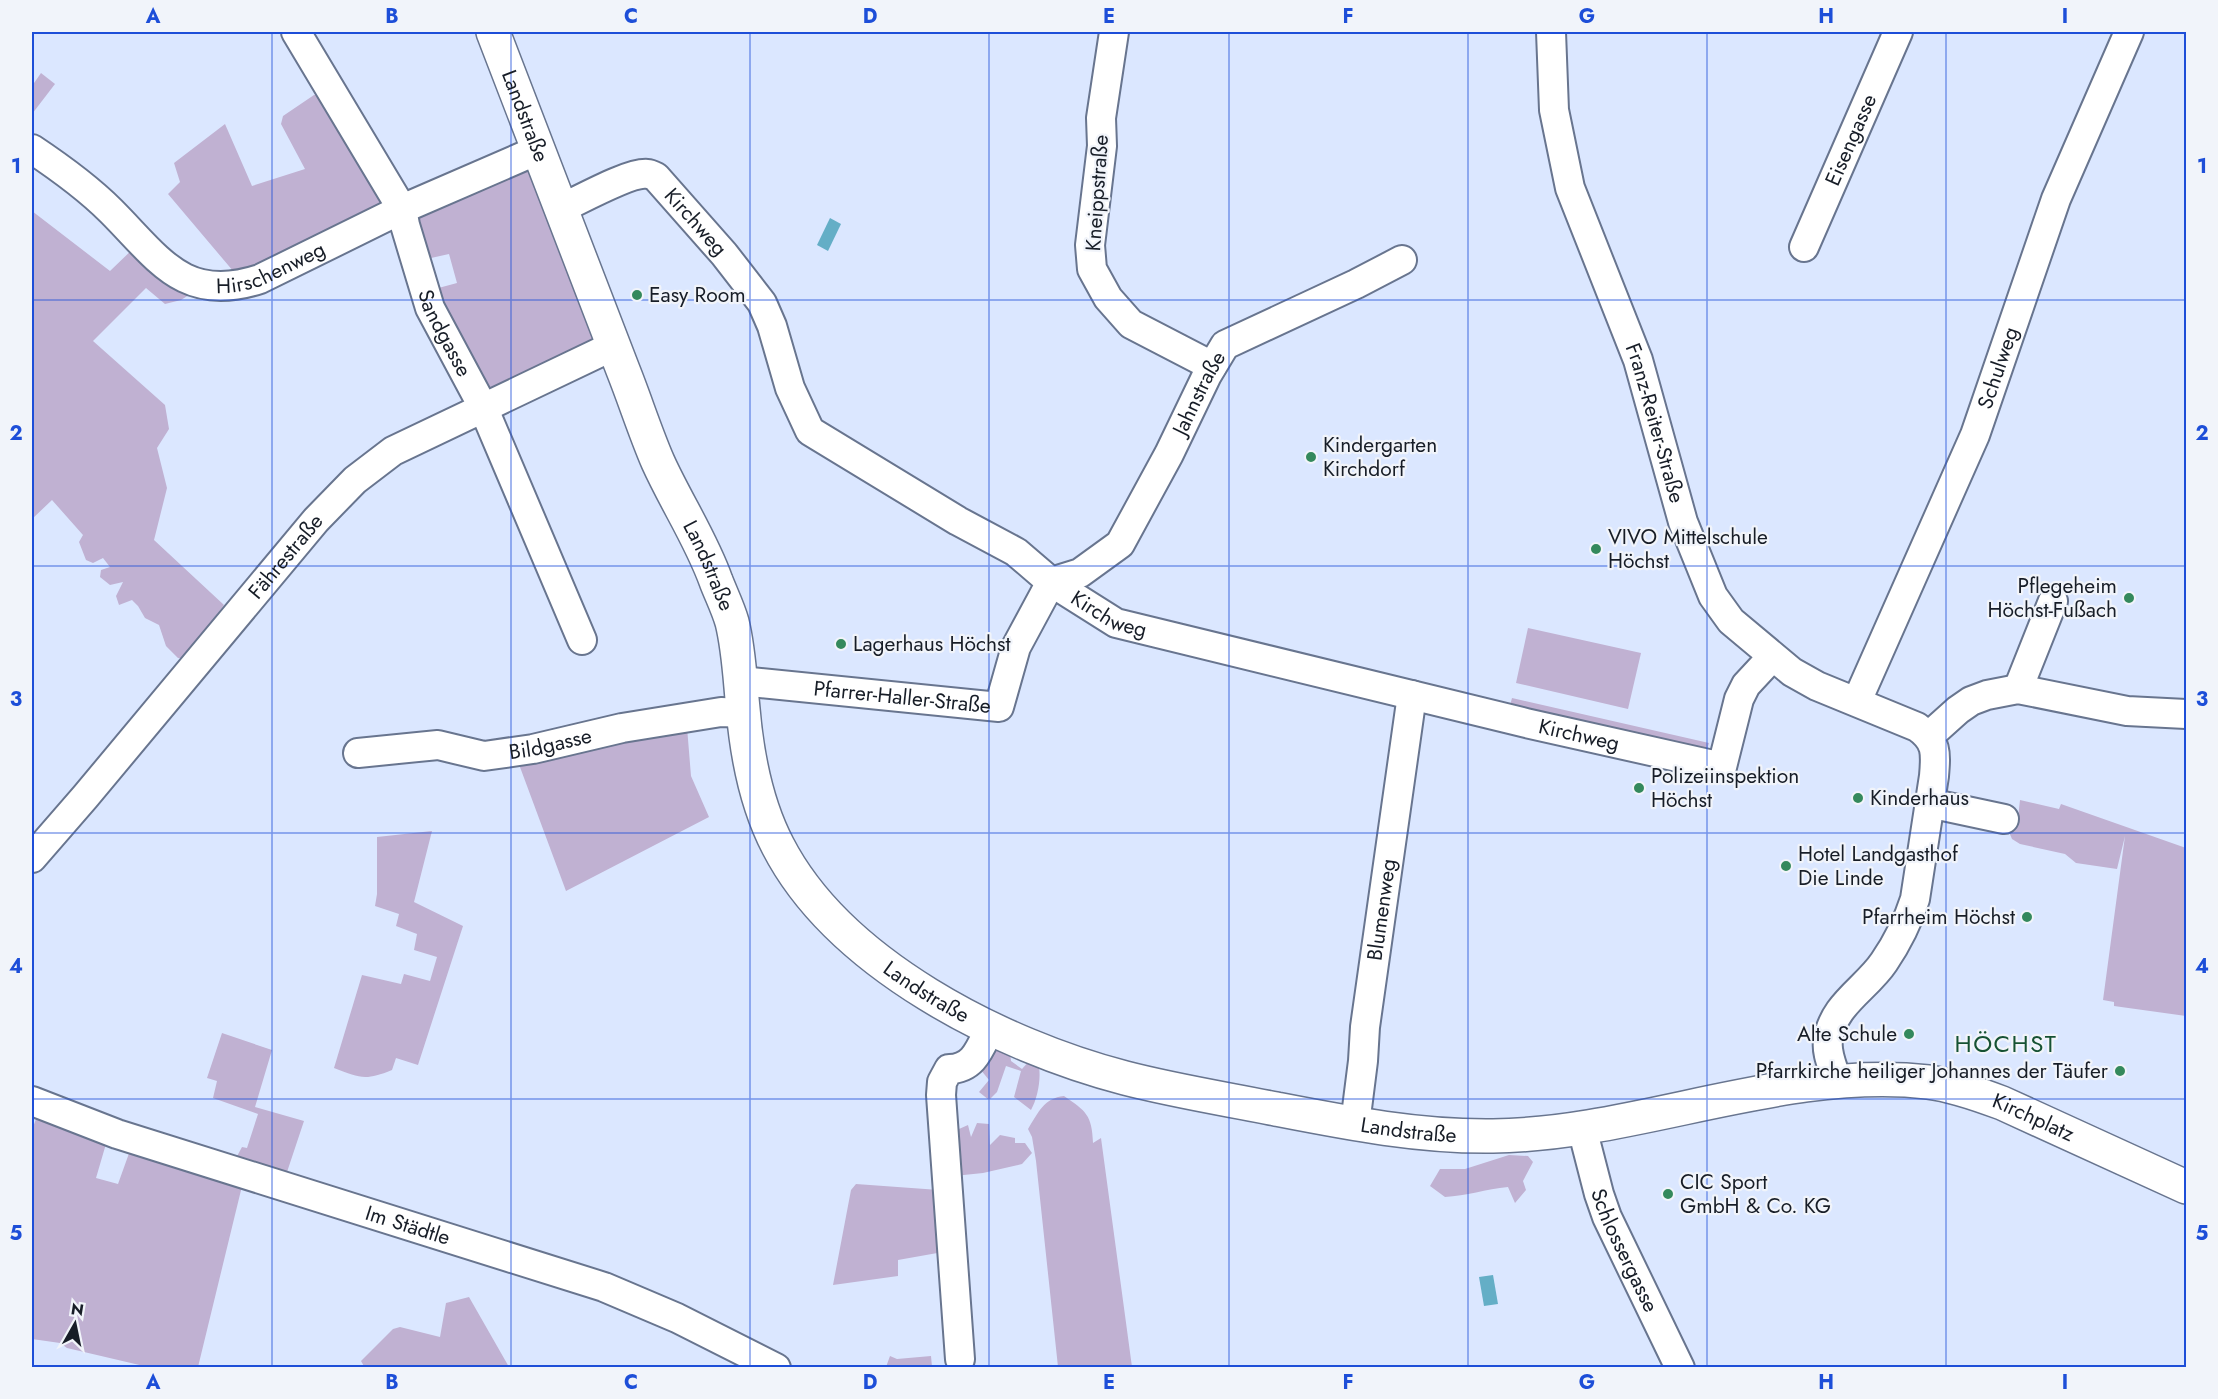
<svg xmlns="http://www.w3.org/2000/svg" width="2218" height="1399" viewBox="0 0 2218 1399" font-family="Jost,sans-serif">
	<rect width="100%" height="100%" fill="#dbe7ff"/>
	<g fill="#c0b1d2">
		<polygon points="41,73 55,84 32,114 32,86"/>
		<polygon points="314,95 327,95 385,189 381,208 239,278 168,194 180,182 174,163 225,124 252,186 305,169 281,124 283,116"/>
		<polygon points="521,168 532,171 595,341 494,393 479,386 431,290 457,283 449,254 422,260 408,214"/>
		<polygon points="32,211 110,271 136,246 192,293 181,300 165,304 146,288 93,341 165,405 169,429 157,448 167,488 154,540 224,605 206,629 208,632 194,660 178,658 166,646 159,625 145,618 138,606 132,600 119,605 116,596 123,582 110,585 100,577 101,570 110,567 103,558 93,563 86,560 79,542 83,535 52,500 32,519"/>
		<polygon points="1528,628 1641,653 1628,709 1516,683"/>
		<polygon points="1512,698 1709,743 1706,753 1509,709"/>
		<polygon points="687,727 691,776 709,817 566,891 517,759"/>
		<polygon points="2020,800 2059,809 2061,804 2186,848 2186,1016 2114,1006 2114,1002 2103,1000 2125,836 2117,869 2076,863 2065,854 2020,844 2012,839 2009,832 2011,819 2018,818"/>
		<path d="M 432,831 L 414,902 L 463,926 L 418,1065 L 396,1058 L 392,1070 C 365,1081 360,1078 334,1068 L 362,975 L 401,984 L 404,974 L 430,981 L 437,957 L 414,950 L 417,934 L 396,926 L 399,914 L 375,906 L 377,894 L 377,837 Z"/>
		<polygon points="222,1033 272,1050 255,1107 304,1121 286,1175 235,1160 242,1147 247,1148 258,1114 213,1098 217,1081 207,1078"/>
		<path d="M 991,1044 L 1010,1052 L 1011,1061 L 1022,1069 L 1030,1060 L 1038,1063 C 1042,1075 1038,1098 1031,1110 L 1014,1097 L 1021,1071 L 1006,1066 L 997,1092 L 989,1100 L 979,1092 L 989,1080 L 976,1064 Z"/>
		<path d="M 1064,1096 C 1086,1111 1092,1115 1093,1143 L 1101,1138 L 1132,1367 L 1058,1367 L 1036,1161 L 1032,1137 L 1028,1129 C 1038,1113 1044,1098 1064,1096 Z"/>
		<polygon points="42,1116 108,1137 96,1178 118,1184 132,1145 243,1182 198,1367 148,1367 67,1348 60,1343 32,1339 32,1130 36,1119"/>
		<polygon points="977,1123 989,1124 990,1145 1000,1135 1015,1138 1015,1143 1025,1143 1032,1153 1022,1164 983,1173 954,1176 949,1137 959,1129 968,1125 971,1137"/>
		<path d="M 1509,1155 L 1528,1156 L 1533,1162 L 1523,1181 L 1526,1190 L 1515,1203 L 1508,1187 C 1486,1189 1466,1196 1445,1197 L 1430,1186 L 1440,1169 L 1465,1169 Z"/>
		<polygon points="856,1184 939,1190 943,1252 898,1260 898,1276 833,1285 851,1190"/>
		<polygon points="469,1297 509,1367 365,1368 361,1361 393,1329 400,1327 440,1337 446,1303"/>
		<polygon points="890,1356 897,1359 931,1356 932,1367 886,1367"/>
	</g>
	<g fill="#64aec6">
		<polygon points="830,218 841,224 828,251 817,245"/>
		<polygon points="1493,1275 1498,1304 1484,1306 1479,1277"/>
	</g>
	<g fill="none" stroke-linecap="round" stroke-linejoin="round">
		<defs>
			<g id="minor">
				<path id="s1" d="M 296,32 L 402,209 L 405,225 L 430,308 L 483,407 L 582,640"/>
				<polyline points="1114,32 1101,118 1102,146 1090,245 1092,269 1108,298 1131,324 1212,366"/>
				<path id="s2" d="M 1551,32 L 1554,110 L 1570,188 L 1638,360 L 1683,522 L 1713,596 L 1731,621 L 1792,672 L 1817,686 L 1917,727 C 1937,741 1936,753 1934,776 L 1915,899 C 1908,921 1897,943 1884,962 C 1866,989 1832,1005 1828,1041 C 1826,1054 1834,1069 1837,1082"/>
				<path id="s3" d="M 32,149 C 59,167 88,188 111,211 C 159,259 184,304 260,279 L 402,209 L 538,150"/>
				<path id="s4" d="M 560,209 C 578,201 631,171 648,174 C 650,174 654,176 656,177 L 724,254 L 762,303 L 772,326 L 790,388 L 810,431 L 958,521 L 1016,552 L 1051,582 L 1116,623 L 1526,723 L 1722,767 L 1739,699 L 1746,685 L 1772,657"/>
				<path id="s5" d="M 1804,247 L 1898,32"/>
				<path id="s6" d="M 1051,582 L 1080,573 L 1120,544 L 1169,454 L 1207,375 L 1225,345 L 1356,284 L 1402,260"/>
				<path id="s7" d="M 741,681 L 999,707 L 1016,647 L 1051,582"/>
				<polyline points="2018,689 2053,601"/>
				<path id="s8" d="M 1857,701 L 1975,435 L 2056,199 L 2129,32"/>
				<polyline points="1929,736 1958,710 1971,701 1987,695 2018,689 2127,711 2186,714"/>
				<path id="s9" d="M 358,753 L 438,745 L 484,756 L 533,749 L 622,728 L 721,712 L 743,713"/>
				<polyline points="1929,803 2004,819"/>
				<path id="s10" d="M 32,858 L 85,797 L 316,520 L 355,480 L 393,451 L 613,346"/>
				<path id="s11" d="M 32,1101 L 117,1134 L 604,1287 L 677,1318 L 776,1368"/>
				<path id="s12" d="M 1355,1124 L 1363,1061 L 1365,1027 L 1412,695"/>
				<path id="s13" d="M 1582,1128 L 1599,1194 L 1607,1217 L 1680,1368"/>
				<path d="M 960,1359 L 941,1095 L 942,1082 L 949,1069 C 974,1069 980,1048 990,1028"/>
			</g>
			<g id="major">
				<path id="s14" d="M 493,32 C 536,144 579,257 623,370 C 635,400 645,432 658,462 C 676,502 701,539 716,581 C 721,594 728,608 732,622 C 739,650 740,680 743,709 C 747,756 756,804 778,846 C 839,964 1001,1046 1125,1078 C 1175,1091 1226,1099 1276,1109 C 1348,1123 1419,1137 1493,1136 C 1639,1134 1782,1066 1928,1082 C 1953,1085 1978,1094 2002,1103 L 2186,1187"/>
			</g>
		</defs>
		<use href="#minor" stroke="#68758f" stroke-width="32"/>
		<use href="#major" stroke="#68758f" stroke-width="36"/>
		<use href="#minor" stroke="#fff" stroke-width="28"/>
		<use href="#major" stroke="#fff" stroke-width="33"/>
	</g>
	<path fill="none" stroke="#1d4ed8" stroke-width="1.5" stroke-opacity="0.55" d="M 272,32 L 272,1368M 511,32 L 511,1368M 750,32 L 750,1368M 989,32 L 989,1368M 1229,32 L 1229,1368M 1468,32 L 1468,1368M 1707,32 L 1707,1368M 1946,32 L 1946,1368M 32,300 L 2186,300M 32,566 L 2186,566M 32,833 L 2186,833M 32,1099 L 2186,1099"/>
	<g fill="#34895c" stroke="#f1f4fa" stroke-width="2">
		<circle cx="637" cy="295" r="6"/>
		<circle cx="1311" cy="457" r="6"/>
		<circle cx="1596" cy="549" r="6"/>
		<circle cx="2129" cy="598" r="6"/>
		<circle cx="841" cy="644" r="6"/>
		<circle cx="1639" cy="788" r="6"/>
		<circle cx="1858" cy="798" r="6"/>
		<circle cx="1786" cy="866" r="6"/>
		<circle cx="2027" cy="917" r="6"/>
		<circle cx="1909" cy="1034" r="6"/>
		<circle cx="2120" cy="1071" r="6"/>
		<circle cx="1668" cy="1194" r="6"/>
	</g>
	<g text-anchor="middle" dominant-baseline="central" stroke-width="4.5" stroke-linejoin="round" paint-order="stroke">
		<g font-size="21" fill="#171d27" stroke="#f1f4fa">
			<text stroke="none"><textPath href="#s14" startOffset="90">Landstraße</textPath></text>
			<text stroke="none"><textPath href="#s5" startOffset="117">Eisengasse</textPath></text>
			<text transform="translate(1097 193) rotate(-86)">Kneippstraße</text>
			<text stroke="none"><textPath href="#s4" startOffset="164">Kirchweg</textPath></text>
			<text stroke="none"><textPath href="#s3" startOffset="291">Hirschenweg</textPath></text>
			<text stroke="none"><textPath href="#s1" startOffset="338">Sandgasse</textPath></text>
			<text stroke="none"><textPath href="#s8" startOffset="362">Schulweg</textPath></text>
			<text stroke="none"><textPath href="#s6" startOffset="250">Jahnstraße</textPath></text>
			<text stroke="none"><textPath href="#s2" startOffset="408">Franz-Reiter-Straße</textPath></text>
			<text stroke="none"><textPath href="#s10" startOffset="394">Fährestraße</textPath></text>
			<text stroke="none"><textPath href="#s14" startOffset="576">Landstraße</textPath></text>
			<text stroke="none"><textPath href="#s4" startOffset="758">Kirchweg</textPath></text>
			<text stroke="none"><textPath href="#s7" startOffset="162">Pfarrer-Haller-Straße</textPath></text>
			<text stroke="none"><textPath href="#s4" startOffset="1244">Kirchweg</textPath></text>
			<text stroke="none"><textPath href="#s9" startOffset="195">Bildgasse</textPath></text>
			<text stroke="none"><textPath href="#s12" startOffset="216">Blumenweg</textPath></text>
			<text stroke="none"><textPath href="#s14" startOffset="1078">Landstraße</textPath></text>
			<text stroke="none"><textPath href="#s14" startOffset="2220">Kirchplatz</textPath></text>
			<text stroke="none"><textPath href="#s14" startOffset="1584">Landstraße</textPath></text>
			<text stroke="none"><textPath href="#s11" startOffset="396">Im Städtle</textPath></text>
			<text stroke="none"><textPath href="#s13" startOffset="130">Schlossergasse</textPath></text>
		</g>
		<g font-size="21" fill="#171d27" stroke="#f1f4fa" text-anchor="start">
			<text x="649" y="295">Easy Room</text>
			<text x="1323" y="445">Kindergarten<tspan x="1323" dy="24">Kirchdorf</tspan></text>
			<text x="1608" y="537">VIVO Mittelschule<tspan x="1608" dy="24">Höchst</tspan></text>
			<text x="2117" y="586" text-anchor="end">Pflegeheim<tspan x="2117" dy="24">Höchst-Fußach</tspan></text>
			<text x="853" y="644">Lagerhaus Höchst</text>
			<text x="1651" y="776">Polizeiinspektion<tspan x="1651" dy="24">Höchst</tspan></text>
			<text x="1870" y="798">Kinderhaus</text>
			<text x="1798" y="854">Hotel Landgasthof<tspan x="1798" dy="24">Die Linde</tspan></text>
			<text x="2015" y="917" text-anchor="end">Pfarrheim Höchst</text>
			<text x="1897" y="1034" text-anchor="end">Alte Schule</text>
			<text x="2108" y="1071" text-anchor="end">Pfarrkirche heiliger Johannes der Täufer</text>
			<text x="1680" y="1182">CIC Sport<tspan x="1680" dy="24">GmbH &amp; Co. KG</tspan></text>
		</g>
		<g font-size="24" letter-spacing="1.5" fill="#165233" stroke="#f1f4fa">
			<text x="2006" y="1043">HÖCHST</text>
		</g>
	</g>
	<rect width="2218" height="1399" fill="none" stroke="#f1f4fa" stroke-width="66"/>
	<g transform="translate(75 1324) rotate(9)" stroke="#f1f4fa" stroke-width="4.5" paint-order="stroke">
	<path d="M0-4.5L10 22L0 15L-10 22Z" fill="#171d27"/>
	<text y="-9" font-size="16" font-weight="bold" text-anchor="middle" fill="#171d27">N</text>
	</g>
	<rect x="33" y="33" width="2152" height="1333" fill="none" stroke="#1d4ed8" stroke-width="2"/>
	<g font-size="20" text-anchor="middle" font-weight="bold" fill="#1d4ed8">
		<text x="153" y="23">A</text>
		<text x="392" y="23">B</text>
		<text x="631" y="23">C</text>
		<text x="870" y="23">D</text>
		<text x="1109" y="23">E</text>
		<text x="1348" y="23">F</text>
		<text x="1587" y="23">G</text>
		<text x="1826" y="23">H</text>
		<text x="2065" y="23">I</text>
		<text x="16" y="173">1</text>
		<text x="2202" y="173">1</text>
		<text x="16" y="440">2</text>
		<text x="2202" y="440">2</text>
		<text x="16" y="706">3</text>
		<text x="2202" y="706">3</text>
		<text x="16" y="973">4</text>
		<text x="2202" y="973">4</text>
		<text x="16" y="1240">5</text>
		<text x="2202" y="1240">5</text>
		<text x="153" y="1389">A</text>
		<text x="392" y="1389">B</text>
		<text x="631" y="1389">C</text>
		<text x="870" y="1389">D</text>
		<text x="1109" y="1389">E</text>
		<text x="1348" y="1389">F</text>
		<text x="1587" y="1389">G</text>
		<text x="1826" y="1389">H</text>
		<text x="2065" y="1389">I</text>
	</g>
</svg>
